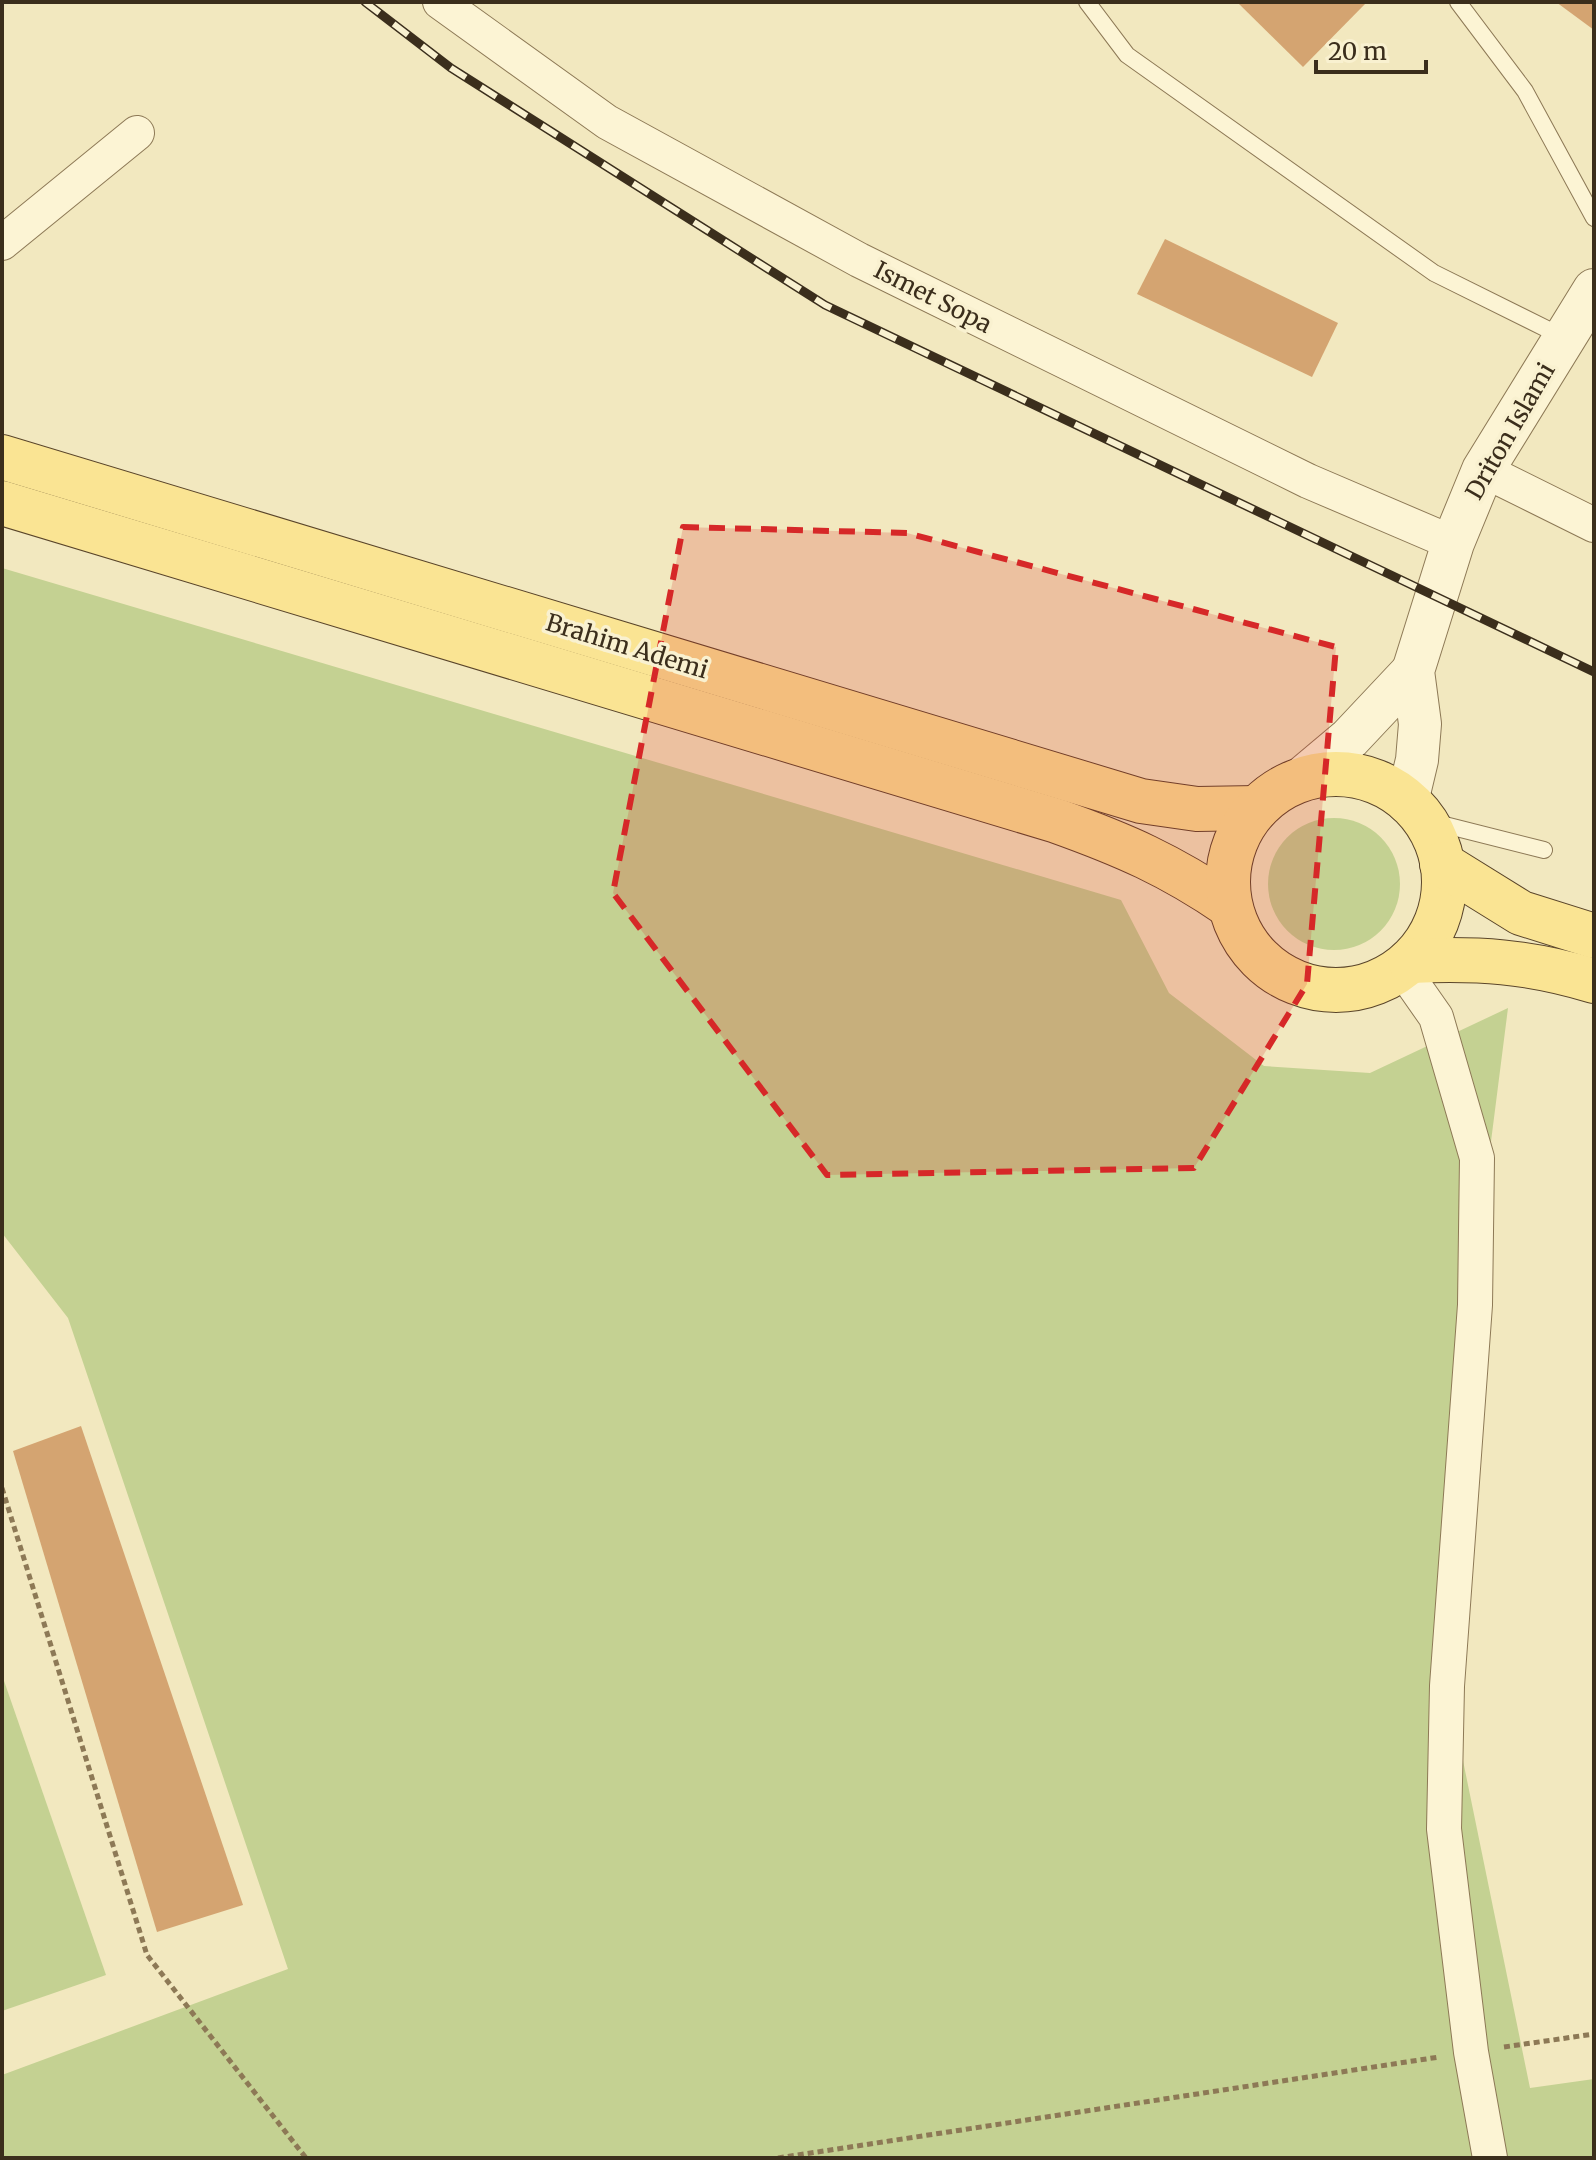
<svg xmlns="http://www.w3.org/2000/svg" width="1596" height="2160" viewBox="0 0 1596 2160" font-family="Merriweather,serif">
	<rect width="100%" height="100%" fill="#f2e8bf"/>
	<g fill="#c4d192">
		<polygon points="2,568 1121,900 1169,993 1264,1066 1370,1073 1508,1008 1448,1479 1460,1746 1530,2088 1594,2079 1594,2158 2,2158 2,2075 288,1969 68,1318 2,1233"/>
		<circle cx="1334" cy="884" r="66"/>
		<polygon points="2,1675 106,1975 2,2011"/>
	</g>
	<g fill="#d4a471">
		<polygon points="1237,2 1367,2 1303,67"/>
		<polygon points="1556,2 1594,2 1594,30"/>
		<polygon points="1165,239 1338,323 1312,377 1137,294"/>
		<polygon points="81,1426 243,1905 157,1932 13,1451"/>
	</g>
	<g fill="none" stroke-linecap="round" stroke-linejoin="round">
		<defs>
			<g id="service">
				<polyline points="1087,2 1127,55 1434,273 1563,337"/>
				<polyline points="1458,2 1525,91 1594,218"/>
				<polyline points="1429,821 1544,850"/>
			</g>
			<g id="minor">
				<polyline points="440,2 607,122 859,260 1308,481 1453,543"/>
				<polyline points="2,243 137,133"/>
				<polyline points="1483,470 1594,525"/>
				<polyline points="1401,967 1436,1017 1477,1158 1475,1305 1447,1686 1444,1829 1471,2052 1490,2158"/>
			</g>
			<g id="tertiary">
				<polyline points="1300,780 1350,738 1413,671"/>
				<polyline points="1407,802 1417,760 1420,724 1413,671 1453,543 1483,470 1594,290"/>
			</g>
			<g id="primary">
				<polyline points="2,457 1141,801 1197,809 1257,808"/>
				<path d="M 2,503 L 1057,821 C 1124,845 1170,865 1230,906"/>
				<circle cx="1336" cy="882" r="108"/>
				<polyline points="1442,864 1521,913 1594,936"/>
				<path d="M 1410,961 C 1478,958 1528,961 1594,981"/>
			</g>
		</defs>
		<use href="#service" stroke="#8d7956" stroke-width="18"/>
		<use href="#minor" stroke="#8d7956" stroke-width="36"/>
		<use href="#tertiary" stroke="#8d7956" stroke-width="44"/>
		<use href="#primary" stroke="#5a452a" stroke-width="46"/>
		<g stroke="#8d7956" stroke-width="5" stroke-dasharray="6 4" stroke-linecap="butt">
			<polyline points="2,1488 147,1955 306,2158"/>
			<polyline points="1504,2047 1594,2034"/>
			<polyline points="778,2158 1439,2057"/>
		</g>
		<use href="#service" stroke="#fcf4d4" stroke-width="16"/>
		<use href="#minor" stroke="#fcf4d4" stroke-width="34"/>
		<use href="#tertiary" stroke="#fcf4d4" stroke-width="42"/>
		<use href="#primary" stroke="#fae493" stroke-width="44"/>
		<defs>
			<polyline id="rail" points="365,2 451,68 825,305 1594,672"/>
		</defs>
		<use href="#rail" stroke="#3b2e1c" stroke-width="9"/>
		<use href="#rail" stroke="#f9f1d0" stroke-width="6" stroke-dasharray="18" stroke-linecap="butt"/>
	</g>
	<path fill="#d62828" fill-opacity="0.2" stroke="#d62828" stroke-width="6" stroke-dasharray="16 10" stroke-linejoin="round" d="M 683,527 L 907,533 L 1336,647 L 1307,984 L 1194,1168 L 827,1175 L 613,893 Z"/>
	<g text-anchor="middle" dominant-baseline="central" stroke-width="7" stroke-linejoin="round" paint-order="stroke">
		<g font-size="24" fill="#3b2e1c" stroke="#f9f1d0">
			<text transform="translate(933 297) rotate(27)">Ismet Sopa</text>
			<text transform="translate(1510 431) rotate(-60)">Driton Islami</text>
			<text transform="translate(627 646) rotate(17)">Brahim Ademi</text>
		</g>
	</g>
	<rect width="1596" height="2160" fill="none" stroke="#3b2e1c" stroke-width="8"/>
	<path d="M1316 60v12h110v-12" fill="none" stroke="#3b2e1c" stroke-width="4"/>
	<text x="1328" y="60" font-size="24" fill="#3b2e1c" stroke="#f9f1d0" stroke-width="6" paint-order="stroke">20 m</text>
</svg>
